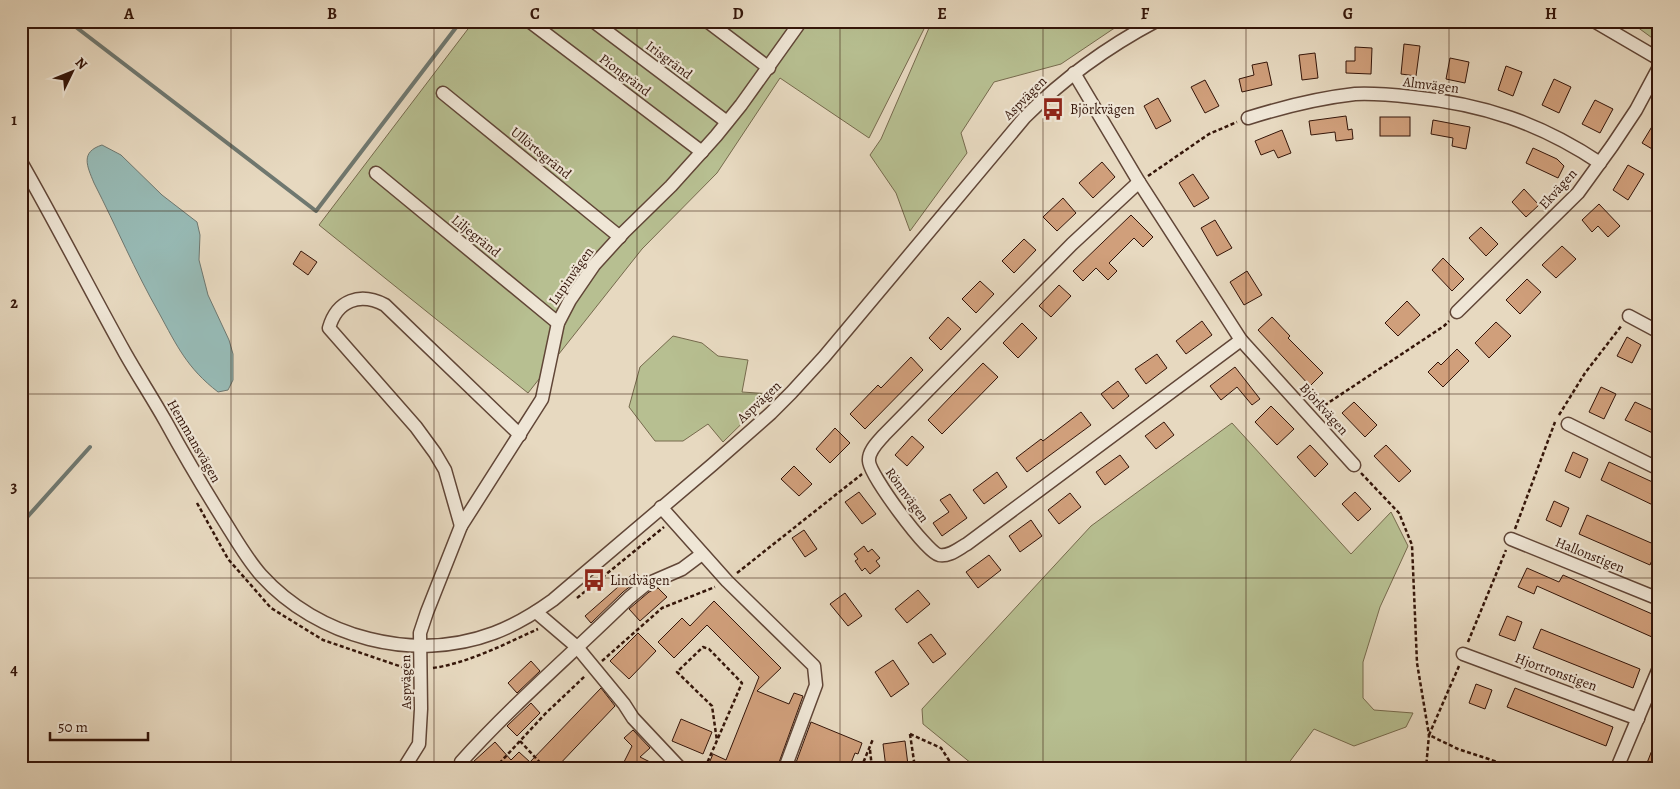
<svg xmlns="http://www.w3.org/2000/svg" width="1680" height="789" viewBox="0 0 1680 789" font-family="Alegreya,serif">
	<rect width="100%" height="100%" fill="#e7d9c0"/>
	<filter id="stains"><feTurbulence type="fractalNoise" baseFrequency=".004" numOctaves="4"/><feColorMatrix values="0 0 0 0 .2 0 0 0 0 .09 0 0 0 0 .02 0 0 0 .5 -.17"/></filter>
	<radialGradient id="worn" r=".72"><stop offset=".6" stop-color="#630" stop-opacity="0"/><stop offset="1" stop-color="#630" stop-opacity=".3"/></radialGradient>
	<g fill="#b7bf91" stroke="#766a4d">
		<polygon points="474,21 928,21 869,138 780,78 717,173 642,249 528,393 319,225"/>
		<polygon points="932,21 1132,21 1113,29 1061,64 994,82 961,133 967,153 910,231 896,193 870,155 881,139"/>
		<polygon points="1629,21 1659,21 1659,43"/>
		<polygon points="673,336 702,343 718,356 748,360 742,392 772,394 723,442 708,424 683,441 655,441 629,407 640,367"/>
		<polygon points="1232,423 1351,554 1391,512 1408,546 1380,607 1363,662 1363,698 1374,710 1413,713 1406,727 1354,746 1314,729 1285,768 977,768 923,724 922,709 1091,526"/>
	</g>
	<path fill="#97bab5" stroke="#6f7870" d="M 102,145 L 121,155 L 162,195 L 197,222 L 200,235 L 199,260 L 208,295 L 229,340 L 233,354 L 233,380 L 228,390 L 218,392 C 187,368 177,346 159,313 C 135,271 116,226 94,183 C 87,166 80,152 102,145 Z"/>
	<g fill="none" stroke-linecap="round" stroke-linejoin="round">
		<g stroke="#6f7870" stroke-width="4">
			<polyline points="68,21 316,211 461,21"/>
			<polyline points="21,524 90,447"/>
		</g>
	</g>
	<g fill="#d09f7b" stroke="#341509">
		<polygon points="1404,44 1420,46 1416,76 1401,74"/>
		<polygon points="1355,47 1372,48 1371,74 1346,73 1346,61 1355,61"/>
		<polygon points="1315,53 1318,78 1302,80 1299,55"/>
		<polygon points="1450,58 1469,62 1465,83 1446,79"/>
		<polygon points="1267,62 1272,85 1242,92 1239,79 1254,75 1252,65"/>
		<polygon points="1506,66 1522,72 1513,96 1498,90"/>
		<polygon points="1554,79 1571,87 1559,113 1542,105"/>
		<polygon points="1205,80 1219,106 1205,113 1191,87"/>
		<polygon points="1158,98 1171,121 1156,129 1144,106"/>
		<polygon points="1595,100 1613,109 1600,133 1582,124"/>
		<polygon points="1659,115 1659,153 1642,143"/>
		<polygon points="1346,116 1348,130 1352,129 1353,139 1336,141 1335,132 1311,135 1309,121"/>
		<rect x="1380" y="117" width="30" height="19"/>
		<polygon points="1433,120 1470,127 1466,149 1452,146 1453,138 1431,134"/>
		<polygon points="1282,130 1291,153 1278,158 1274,150 1261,155 1255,141"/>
		<polygon points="1533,148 1557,159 1564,166 1558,178 1526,163"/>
		<polygon points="1102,162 1115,177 1093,198 1079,183"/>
		<polygon points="1628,165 1644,174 1628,200 1613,190"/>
		<polygon points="1193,174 1209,198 1194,207 1179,183"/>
		<polygon points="1524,189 1539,205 1526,217 1512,202"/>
		<polygon points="1063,198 1076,213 1057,231 1043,217"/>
		<polygon points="1599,204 1620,226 1608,237 1598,226 1592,232 1582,220"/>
		<polygon points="1131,215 1153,237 1143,247 1134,238 1109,263 1117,271 1108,280 1096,268 1083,281 1073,271"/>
		<polygon points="1215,220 1232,248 1217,256 1201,228"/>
		<polygon points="1481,227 1498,244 1486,256 1469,238"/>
		<polygon points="1024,239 1036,250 1014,273 1002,261"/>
		<polygon points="1562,246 1576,259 1556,278 1542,265"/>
		<polygon points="301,251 317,262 308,275 293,264"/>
		<polygon points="1443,258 1464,279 1452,291 1432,270"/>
		<polygon points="1247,271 1262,295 1244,305 1230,282"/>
		<polygon points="1527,279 1541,292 1520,314 1506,300"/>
		<polygon points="980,281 994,294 976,313 962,299"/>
		<polygon points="1059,285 1071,296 1051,317 1039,306"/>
		<polygon points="1407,301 1420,315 1398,336 1385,323"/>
		<polygon points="948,317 961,329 941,350 929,338"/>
		<polygon points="1272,317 1290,336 1288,338 1323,373 1310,386 1258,330"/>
		<polygon points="1202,321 1212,335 1186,354 1176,341"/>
		<polygon points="1496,322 1511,336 1489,358 1475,343"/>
		<polygon points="1022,323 1037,338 1018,358 1003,343"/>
		<polygon points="1627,337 1641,345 1632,363 1617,356"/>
		<polygon points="1457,349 1469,361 1443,387 1428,372 1438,362 1441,365"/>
		<polygon points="1157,354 1167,368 1146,384 1135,369"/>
		<polygon points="911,357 923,370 865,429 850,414 878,385 881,388"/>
		<polygon points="983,363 998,377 942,434 928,420"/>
		<polygon points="1235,367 1260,399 1252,405 1237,387 1221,400 1210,386"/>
		<polygon points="1118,381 1129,396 1113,409 1101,394"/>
		<polygon points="1601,387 1616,394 1604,419 1589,412"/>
		<polygon points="1354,402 1377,425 1365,437 1342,413"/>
		<polygon points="1635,402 1659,413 1659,436 1625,420"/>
		<polygon points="1271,406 1294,429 1277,445 1255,422"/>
		<polygon points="1081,412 1091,425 1027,472 1016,458 1041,439 1043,441"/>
		<polygon points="1164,422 1174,435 1156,449 1145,436"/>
		<polygon points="835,428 850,443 830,463 816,449"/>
		<polygon points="912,436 924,447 907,466 895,455"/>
		<polygon points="1310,445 1328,464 1315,477 1297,457"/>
		<polygon points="1386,445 1411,471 1399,482 1374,456"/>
		<polygon points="1573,452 1588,459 1580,478 1565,471"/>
		<polygon points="1120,455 1129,467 1105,485 1096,472"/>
		<polygon points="1609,462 1659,485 1659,508 1601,480"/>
		<polygon points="794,466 812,484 799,496 781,479"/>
		<polygon points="997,472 1007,487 984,504 973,490"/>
		<polygon points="859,492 876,514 862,524 845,502"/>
		<polygon points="1355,492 1371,509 1358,521 1342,504"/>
		<polygon points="1070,493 1081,507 1059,524 1048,510"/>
		<polygon points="950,494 967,518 942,536 933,523 949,512 940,500"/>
		<polygon points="1554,501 1569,508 1561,527 1546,520"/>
		<polygon points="1587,515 1658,546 1650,565 1579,534"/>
		<polygon points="1031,520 1042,536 1020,552 1009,536"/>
		<polygon points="804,530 817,549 805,557 792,538"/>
		<polygon points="864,546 868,552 872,549 880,558 876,561 880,566 870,574 865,568 862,571 855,561 858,559 854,554"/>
		<polygon points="989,555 1001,570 978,588 966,572"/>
		<polygon points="1527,568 1559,582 1563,575 1659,617 1659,623 1652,637 1537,586 1534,594 1518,587"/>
		<polygon points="635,572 641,578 623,592 591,623 585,616"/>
		<polygon points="658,588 667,597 640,621 629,609 649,592"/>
		<polygon points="918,590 930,604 907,623 895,609"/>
		<polygon points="845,593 862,616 848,626 830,604"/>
		<polygon points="714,601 781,668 757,691 789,704 794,693 803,696 777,768 707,768 713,754 726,760 759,677 707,625 674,658 658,642 682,618 690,626"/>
		<polygon points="1507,616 1522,622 1515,641 1499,635"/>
		<polygon points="1541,629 1640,669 1633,688 1533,648"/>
		<polygon points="638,633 656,651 629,679 610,661"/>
		<polygon points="931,634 946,654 933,663 918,643"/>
		<polygon points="893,660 909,684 891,697 875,672"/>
		<polygon points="531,661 540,671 517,693 508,683"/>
		<polygon points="1476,684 1492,690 1485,709 1469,703"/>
		<polygon points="601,688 615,706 556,768 478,768 473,762 495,742 511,760 519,752 530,762"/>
		<polygon points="1515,688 1613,727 1606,746 1507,707"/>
		<polygon points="531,703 540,713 517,736 507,726"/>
		<polygon points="681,719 712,732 703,754 672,741"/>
		<polygon points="811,722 862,743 858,754 855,753 849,768 794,768"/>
		<polygon points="633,730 650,748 640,757 662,768 621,768 632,746 624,738"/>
		<polygon points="1658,735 1659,768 1645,768"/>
		<polygon points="905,741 908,765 886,768 883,744"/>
	</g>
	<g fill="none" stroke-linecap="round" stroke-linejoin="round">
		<defs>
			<g id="minor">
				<polyline points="529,21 702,152"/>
				<polyline points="593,21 727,122"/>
				<polyline points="707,21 769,68"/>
				<polyline points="1594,21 1659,59"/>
				<polyline points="1074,73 1139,182 1241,340 1354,465"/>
				<polyline points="443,93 620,237"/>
				<path d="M 1248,118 C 1283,107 1319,98 1355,94 C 1374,93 1394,95 1412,97 C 1483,104 1540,123 1600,163"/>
				<path d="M 21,162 C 57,225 90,290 125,353 C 138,376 153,399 166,422 C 184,455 203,487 223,519 C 235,538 246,558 261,575 C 318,638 414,663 494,633 C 515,625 535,613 553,600 L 712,465 L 771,413 L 791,393 L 824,357 L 1025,117 C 1064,78 1107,47 1156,21"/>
				<polyline points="376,173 558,323"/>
				<path d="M 1139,182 L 1072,244 L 884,435 C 878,442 868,451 869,461 C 869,474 926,552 939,555 C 949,557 958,549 967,544 L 1241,340"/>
				<polyline points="1457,312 1578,193 1612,146 1636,110 1659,67"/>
				<polyline points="1629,316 1659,332"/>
				<polyline points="1568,424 1659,469"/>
				<polyline points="661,507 727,581 814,666 816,685 785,768"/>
				<path d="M 461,526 L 445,470 L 435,453 L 416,427 L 329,328 C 337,300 360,292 385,305 L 520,435"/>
				<polyline points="1511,539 1659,599"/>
				<polyline points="536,612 577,647 624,704 633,718 680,768"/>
				<polyline points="1463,654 1638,719"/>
				<path d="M 461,762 C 513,704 573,653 629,598 L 645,585 L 682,569 L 702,554"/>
				<polyline points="404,768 419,744 421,709 420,633 427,612 461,526 542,399 558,323 570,300 594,265 624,232 671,186 716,136 741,105 801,21"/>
				<polyline points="1617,768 1659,668"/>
			</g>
		</defs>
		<use href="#minor" stroke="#614637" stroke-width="15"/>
		<g stroke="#341509" stroke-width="2.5" stroke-dasharray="4 2.5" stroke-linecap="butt">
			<polyline points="1148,176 1209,134 1237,122"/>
			<polyline points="1319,409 1444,326 1449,321"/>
			<polyline points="1559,415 1585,373 1622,325"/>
			<polyline points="1361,473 1399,513 1412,545 1417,663 1429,735 1426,768"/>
			<polyline points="197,503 228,559 271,608 323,640 408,669"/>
			<polyline points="1515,529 1555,422"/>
			<polyline points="737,573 862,474"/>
			<polyline points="577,598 664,527"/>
			<polyline points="1468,642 1506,550"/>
			<polyline points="602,661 662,608 715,587"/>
			<polyline points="1459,666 1429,735 1458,749 1516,768"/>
			<path d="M 433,668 C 468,663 505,644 538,629"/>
			<polyline points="910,734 941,748 954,768"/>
			<polyline points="910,734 915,768"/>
			<polyline points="520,741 545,768"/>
			<polyline points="870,750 872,768"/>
			<polyline points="495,768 545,714 585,676"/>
			<polyline points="705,768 742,683 709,649 703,647 677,672 712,706 717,741"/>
			<polyline points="861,768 873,739"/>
		</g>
		<use href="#minor" stroke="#efe6d6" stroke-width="12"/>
	</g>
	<path fill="none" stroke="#341509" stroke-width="1" stroke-opacity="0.55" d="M 231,21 L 231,768M 434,21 L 434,768M 637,21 L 637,768M 840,21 L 840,768M 1043,21 L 1043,768M 1246,21 L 1246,768M 1449,21 L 1449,768M 21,211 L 1659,211M 21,394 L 1659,394M 21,578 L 1659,578"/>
	<defs>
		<symbol id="bus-bare" viewBox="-9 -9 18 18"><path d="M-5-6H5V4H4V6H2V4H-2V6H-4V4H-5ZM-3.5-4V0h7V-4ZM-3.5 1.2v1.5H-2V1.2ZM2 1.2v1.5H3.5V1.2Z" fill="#8f2418" stroke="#efe6d6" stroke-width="2.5" paint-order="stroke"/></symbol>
	</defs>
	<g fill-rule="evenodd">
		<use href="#bus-bare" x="1037" y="93" width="32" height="32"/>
		<use href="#bus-bare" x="578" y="564" width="32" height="32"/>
	</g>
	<g text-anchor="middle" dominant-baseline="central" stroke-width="4.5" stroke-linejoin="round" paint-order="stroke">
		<g font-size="14" fill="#341509" stroke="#efe6d6">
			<text transform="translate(669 60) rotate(37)">Irisgränd</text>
			<text transform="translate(625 75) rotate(37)">Piongränd</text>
			<text transform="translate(1431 85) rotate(7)">Almvägen</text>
			<text transform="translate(1025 98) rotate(-45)">Aspvägen</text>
			<text transform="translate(541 153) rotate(39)">Ullörtsgränd</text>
			<text transform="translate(1558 189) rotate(-48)">Ekvägen</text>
			<text transform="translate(476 236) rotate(39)">Liljegränd</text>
			<text transform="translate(571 276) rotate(-55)">Lupinvägen</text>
			<text transform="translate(759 402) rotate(-43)">Aspvägen</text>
			<text transform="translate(1324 409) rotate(48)">Björkvägen</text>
			<text transform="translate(194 441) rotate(60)">Hemmansvägen</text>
			<text transform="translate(907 495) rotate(54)">Rönnvägen</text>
			<text transform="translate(1590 555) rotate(22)">Hallonstigen</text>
			<text transform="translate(1556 672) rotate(20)">Hjortronstigen</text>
			<text transform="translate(406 682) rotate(-91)">Aspvägen</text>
		</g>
		<g font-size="14" fill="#341509" stroke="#efe6d6" text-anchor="start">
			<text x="1070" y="109">Björkvägen</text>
			<text x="610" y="580">Lindvägen</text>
		</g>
	</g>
	<rect width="1680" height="789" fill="none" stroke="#e7d9c0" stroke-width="55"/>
	<g transform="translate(72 72) rotate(47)" stroke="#efe6d6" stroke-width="4" paint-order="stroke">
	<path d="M0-4L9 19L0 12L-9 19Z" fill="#341509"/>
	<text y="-8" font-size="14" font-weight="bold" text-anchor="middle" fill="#341509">N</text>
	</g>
	<path d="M50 732v8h98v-8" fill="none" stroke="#341509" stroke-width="2.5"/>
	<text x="58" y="732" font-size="15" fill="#341509" stroke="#efe6d6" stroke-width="4" paint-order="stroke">50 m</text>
	<rect x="28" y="28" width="1624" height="734" fill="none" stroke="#341509" stroke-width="2"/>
	<g font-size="16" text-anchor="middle" font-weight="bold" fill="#341509">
		<text x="129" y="19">A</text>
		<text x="332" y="19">B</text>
		<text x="535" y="19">C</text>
		<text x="738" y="19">D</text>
		<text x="942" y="19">E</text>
		<text x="1145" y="19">F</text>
		<text x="1348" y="19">G</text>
		<text x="1551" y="19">H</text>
		<text x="14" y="125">1</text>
		<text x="14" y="308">2</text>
		<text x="14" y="492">3</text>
		<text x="14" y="675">4</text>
	</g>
	<rect width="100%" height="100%" filter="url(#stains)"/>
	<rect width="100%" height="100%" fill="url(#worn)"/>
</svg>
